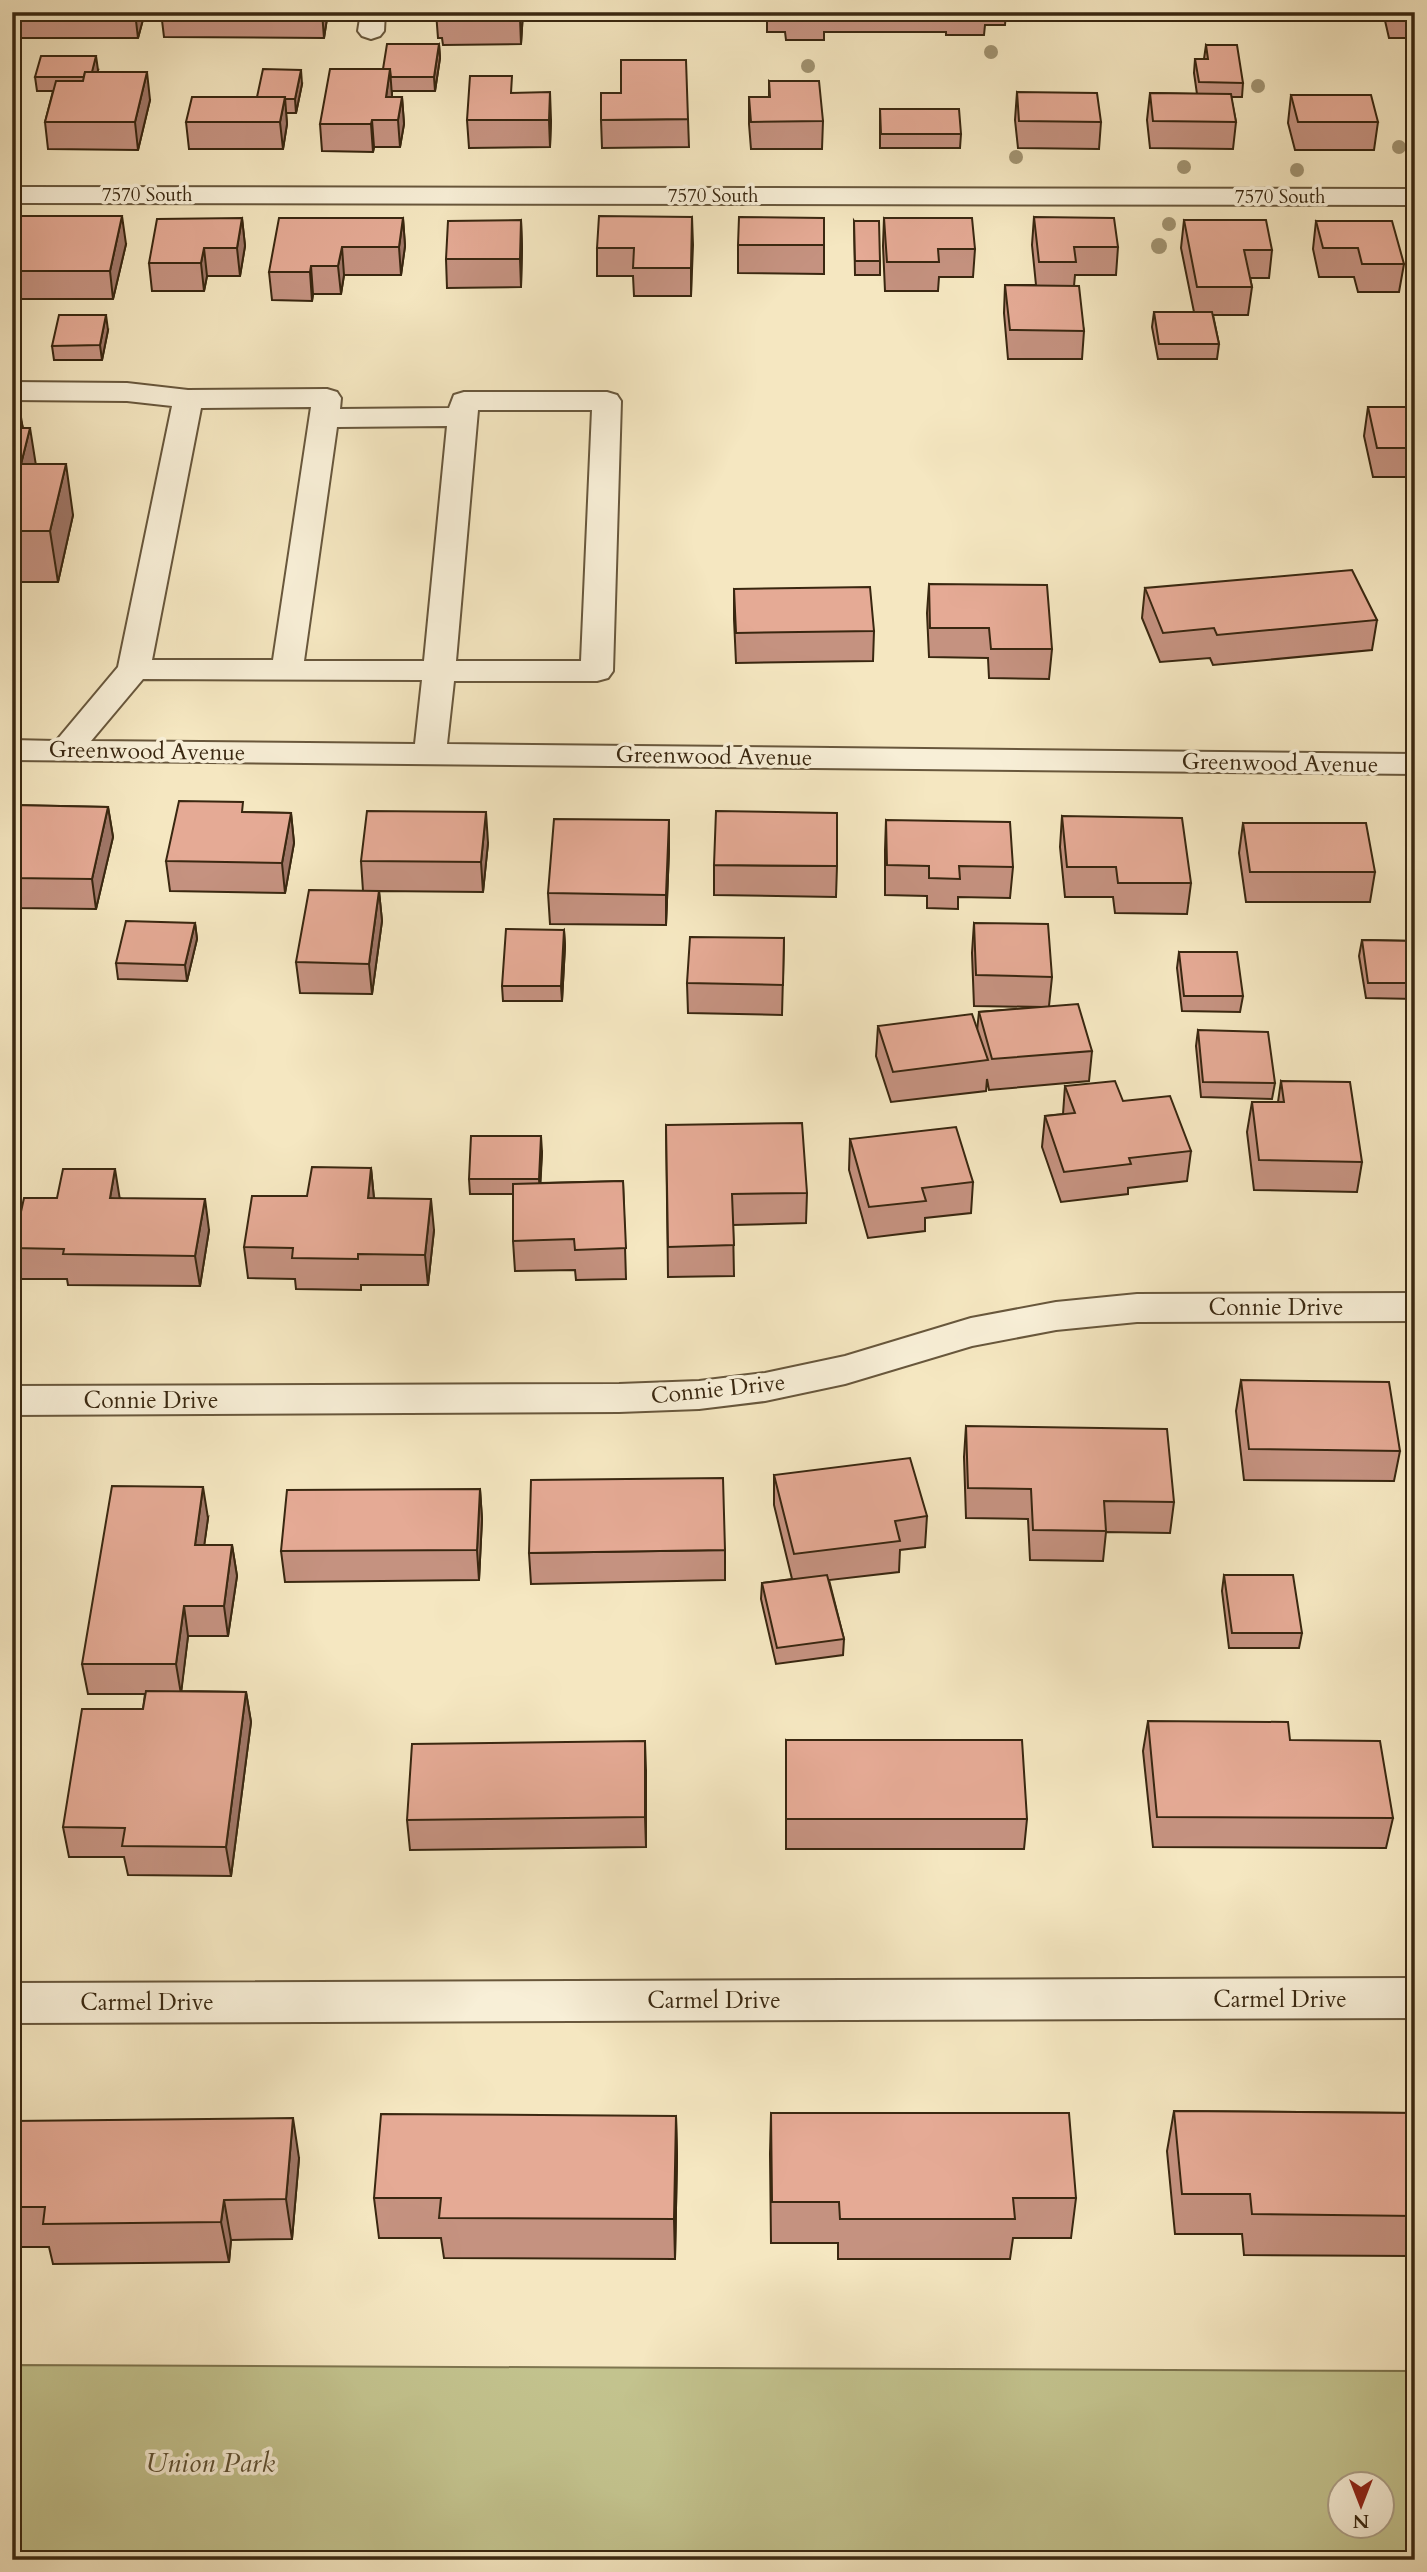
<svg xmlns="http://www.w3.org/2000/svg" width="1427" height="2572" viewBox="0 0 1427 2572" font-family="Cardo,serif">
	<rect width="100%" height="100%" fill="#f5e7c1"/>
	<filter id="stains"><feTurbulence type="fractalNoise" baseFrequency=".00286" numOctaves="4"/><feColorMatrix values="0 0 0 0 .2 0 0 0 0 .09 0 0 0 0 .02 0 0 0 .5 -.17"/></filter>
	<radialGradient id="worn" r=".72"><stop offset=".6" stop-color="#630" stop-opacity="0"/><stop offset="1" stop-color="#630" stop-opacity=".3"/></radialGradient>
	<path fill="#c3c38e" stroke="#7e754f" stroke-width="2" fill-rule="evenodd" d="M 12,2365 L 1415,2371 L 1415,2560 L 12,2560 ZM 1340,2484 L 1382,2484 L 1382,2526 L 1340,2526 Z"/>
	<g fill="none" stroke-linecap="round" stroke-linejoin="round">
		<defs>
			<g id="minor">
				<polygon points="361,12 385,12 384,31 380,36 371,39 362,36 358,31"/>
				<polygon points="12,187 1415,189 1415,205 12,203"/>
				<path d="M 12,382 L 127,383 L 188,390 L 327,389 L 337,392 L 341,398 L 340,409 L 449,408 L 454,395 L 464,392 L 607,392 L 617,395 L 621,401 L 613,671 L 608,678 L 597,681 L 454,681 L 447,744 L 1415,754 L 1415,774 L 12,760 L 12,740 L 56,741 L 118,667 L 172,406 L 127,401 L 12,400 ZM 311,407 L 273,660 L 152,660 L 201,408 ZM 478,410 L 592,410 L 581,661 L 456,661 ZM 447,426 L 424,661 L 304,661 L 337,427 ZM 143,679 L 422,680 L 415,744 L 91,741 Z"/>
				<polygon points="1415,1293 1415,1321 1137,1322 1056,1330 972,1346 845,1384 765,1401 699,1409 619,1412 12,1415 12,1386 619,1384 699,1381 765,1373 845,1356 971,1318 1056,1302 1137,1294"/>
				<polygon points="1415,1978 1415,2018 12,2023 12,1983"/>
			</g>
		</defs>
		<use href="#minor" stroke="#68573c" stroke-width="4"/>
		<use href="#minor" fill="#f8efd7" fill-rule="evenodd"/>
	</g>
	<g fill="#a19371">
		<circle cx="991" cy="52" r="7"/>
		<circle cx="808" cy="66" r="7"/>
		<circle cx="1258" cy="86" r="7"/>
		<circle cx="1399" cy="147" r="7"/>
		<circle cx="1016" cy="157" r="7"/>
		<circle cx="1184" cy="167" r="7"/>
		<circle cx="1297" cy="170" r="7"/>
		<circle cx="1169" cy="224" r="7"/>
		<circle cx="1159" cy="246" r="8"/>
	</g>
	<g fill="#c59280" stroke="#392710" stroke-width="2">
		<polygon points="12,12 145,12 138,38 12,38"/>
		<polygon points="161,12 328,12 324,38 164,37"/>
		<polygon points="436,12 523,12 521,44 443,45 442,38 438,38"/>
		<polygon points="752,12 1006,12 1005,25 985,25 984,35 946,35 946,32 824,32 824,40 786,40 785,32 767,32 767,20 752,20"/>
		<polygon points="1383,12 1415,12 1415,38 1389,38"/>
		<polygon points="439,44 440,58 435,91 392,91 392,97 402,97 404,124 400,147 374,147 373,152 322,151 320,124"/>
		<polygon points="1206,45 1243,83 1242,97 1231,97 1236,122 1233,149 1150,148 1147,120 1150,93 1197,94 1194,73 1195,59 1204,59"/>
		<polygon points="98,70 97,72 150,100 138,150 48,149 45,122 53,91 37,91 35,77"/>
		<polygon points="769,81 823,121 822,149 751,149 749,124 749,97 769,97"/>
		<polygon points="302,84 296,113 286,113 287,124 283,149 189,149 186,122 257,97"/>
		<polygon points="1017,92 1101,122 1099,149 1018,148 1015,120"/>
		<polygon points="513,93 551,120 550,147 469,148 467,120"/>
		<polygon points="1291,95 1378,122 1374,150 1295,150 1288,123"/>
		<polygon points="880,109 961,134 960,148 880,148"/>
		<polygon points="688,119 689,147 602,148 601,120"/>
		<polygon points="12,216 126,244 113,299 12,299"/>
		<polygon points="692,217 691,296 634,296 633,276 597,276 597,248"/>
		<polygon points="1034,217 1118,247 1116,275 1075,275 1074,286 1084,331 1082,359 1008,359 1004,313 1005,285 1036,285 1032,245"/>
		<polygon points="242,218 245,246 240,276 207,276 204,291 152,291 149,263"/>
		<polygon points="403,218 405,246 401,275 344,275 341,294 313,294 312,301 272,300 269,272"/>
		<polygon points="884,218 975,249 973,277 939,277 938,291 885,291 883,246"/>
		<polygon points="521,220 522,248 521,287 447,288 446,259"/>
		<polygon points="1184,220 1272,250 1269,278 1250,278 1252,287 1248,315 1213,315 1219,344 1217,359 1158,359 1152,327 1154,312 1194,312 1181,248"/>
		<polygon points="854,221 880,261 880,275 855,275"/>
		<polygon points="1316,221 1404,264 1399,292 1358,292 1354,277 1319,277 1313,249"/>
		<polygon points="738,245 824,245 824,274 738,273"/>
		<polygon points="108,330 102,360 54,360 52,346"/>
		<polygon points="12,386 23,428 35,464 73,515 58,582 12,582"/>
		<polygon points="1368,407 1415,407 1415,477 1373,477 1364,436"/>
		<polygon points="929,584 1052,649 1049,679 989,678 988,658 929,657 927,613"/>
		<polygon points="1145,588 1377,620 1372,650 1213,665 1210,658 1160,662 1142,618"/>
		<polygon points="734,589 874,631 873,661 736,663 734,619"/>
		<polygon points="12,805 108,807 113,837 96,909 16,908 12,886"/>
		<polygon points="244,812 291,813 294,843 285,893 170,891 166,861"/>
		<polygon points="1062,816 1191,883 1187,914 1115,913 1113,897 1065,897 1060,847"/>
		<polygon points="886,820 1013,867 1010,898 958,897 958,909 927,908 927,896 885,895 885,850"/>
		<polygon points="1243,823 1375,872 1370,902 1246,902 1239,853"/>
		<polygon points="488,843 483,892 379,891 382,921 372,994 300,993 296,962 363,891 361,861"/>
		<polygon points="669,850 666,925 550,924 548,893"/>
		<polygon points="714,865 837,866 836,897 714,895"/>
		<polygon points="195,923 197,939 187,981 118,979 116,963"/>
		<polygon points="974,923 1052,977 1049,1006 1092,1051 1089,1081 989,1090 987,1079 986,1091 891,1102 876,1056 878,1026 977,1031 979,1012 1044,1007 974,1006 972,953"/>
		<polygon points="564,930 565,946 562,1001 503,1001 502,986"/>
		<polygon points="784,938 782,1015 688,1013 687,983"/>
		<polygon points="1362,940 1415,941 1415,999 1366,998 1359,956"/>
		<polygon points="1179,952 1243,996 1240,1012 1182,1011 1177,968"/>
		<polygon points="1198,1030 1275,1083 1272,1099 1201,1097 1196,1046"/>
		<polygon points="1281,1081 1362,1162 1357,1192 1254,1190 1247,1132 1252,1102 1278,1102"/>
		<polygon points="1065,1086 1123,1101 1191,1151 1187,1181 1128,1188 1128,1194 1061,1202 1042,1147 1045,1116 1063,1114"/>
		<polygon points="666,1125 807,1193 806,1223 733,1225 734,1276 668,1277"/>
		<polygon points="850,1139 973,1182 971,1213 925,1218 925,1231 868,1238 849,1170"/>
		<polygon points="542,1152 540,1183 623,1181 626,1279 576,1280 575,1270 515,1271 513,1241 513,1194 470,1194 469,1179"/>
		<polygon points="371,1168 374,1198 434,1230 428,1285 361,1285 361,1290 296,1289 295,1279 248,1278 244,1247 307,1196"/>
		<polygon points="120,1198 209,1230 200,1286 68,1285 67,1279 19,1279 13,1248"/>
		<polygon points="1241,1380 1400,1451 1394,1481 1244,1480 1236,1411"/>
		<polygon points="966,1426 1174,1502 1170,1533 1106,1532 1103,1561 1030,1560 1028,1519 966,1518 964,1457"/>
		<polygon points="774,1475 927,1516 925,1547 900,1550 899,1572 829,1580 844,1639 843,1655 776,1664 761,1599 762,1583 792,1579 774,1505"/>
		<polygon points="480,1489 482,1519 479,1580 285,1582 281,1551"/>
		<polygon points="208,1518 204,1545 232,1545 237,1576 228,1636 188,1636 181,1691 246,1692 251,1722 231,1876 128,1875 124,1857 69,1857 63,1827 143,1709 145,1694 88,1694 82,1664"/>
		<polygon points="725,1550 725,1580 531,1584 529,1553"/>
		<polygon points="1224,1575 1302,1633 1299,1648 1229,1648 1222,1591"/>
		<polygon points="1148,1721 1290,1740 1393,1818 1386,1848 1153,1847 1143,1751"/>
		<polygon points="786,1740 1027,1819 1024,1849 786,1849"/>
		<polygon points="646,1771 646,1847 410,1850 407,1820"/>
		<polygon points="1174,2111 1415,2113 1415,2242 1411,2256 1244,2255 1242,2234 1175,2234 1167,2151"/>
		<polygon points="771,2113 1076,2198 1071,2238 1013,2238 1010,2259 838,2259 838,2243 771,2243 770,2154"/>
		<polygon points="676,2116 677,2157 675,2259 444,2258 441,2238 379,2238 374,2198"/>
		<polygon points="12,2121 299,2158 292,2239 231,2240 229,2262 53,2264 49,2247 12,2247"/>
	</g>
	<g fill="#a07768" stroke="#392710" stroke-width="2">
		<polygon points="135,12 145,12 138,38"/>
		<polygon points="322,12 328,12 324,38"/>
		<polygon points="520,12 523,12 521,44 520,18"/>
		<polygon points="439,44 440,58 435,91 434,77"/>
		<polygon points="96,56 98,70 92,91 90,77"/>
		<polygon points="390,69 392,96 388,120 386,97"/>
		<polygon points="301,70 302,84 296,113 295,99"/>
		<polygon points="147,72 150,100 138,150 135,122"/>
		<polygon points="550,92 551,120 550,147 549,120"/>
		<polygon points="285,97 287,124 283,149 280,122"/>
		<polygon points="402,97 404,124 400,147 398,120"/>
		<polygon points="372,120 374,147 373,152 371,124"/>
		<polygon points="122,216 126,244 113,299 110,271"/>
		<polygon points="692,217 693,245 691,296 691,268"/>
		<polygon points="242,218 245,246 240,276 237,248"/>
		<polygon points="403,218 405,246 401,275 399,247"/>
		<polygon points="521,220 522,248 521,287 520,259"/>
		<polygon points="342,247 344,275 341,294 338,266"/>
		<polygon points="204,248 207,276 204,291 201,263"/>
		<polygon points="311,266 313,294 312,301 310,272"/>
		<polygon points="106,315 108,330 102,360 100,345"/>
		<polygon points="16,386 24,436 12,471 12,402"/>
		<polygon points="30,428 38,478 21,464"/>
		<polygon points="66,464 73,515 58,582 50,531"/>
		<polygon points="108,807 113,837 96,909 92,879"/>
		<polygon points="486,812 488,843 483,892 481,862"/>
		<polygon points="291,813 294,843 285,893 282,863"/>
		<polygon points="669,820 669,850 666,925 666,895"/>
		<polygon points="379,891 382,921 372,994 369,964"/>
		<polygon points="195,923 197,939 187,981 185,965"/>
		<polygon points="564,930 565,946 562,1001 561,986"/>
		<polygon points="541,1136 542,1152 540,1194 539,1179"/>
		<polygon points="371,1168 374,1199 368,1198"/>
		<polygon points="115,1169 120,1200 110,1198"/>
		<polygon points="205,1199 209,1230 200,1286 195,1256"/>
		<polygon points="431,1199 434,1230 428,1285 425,1255"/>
		<polygon points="203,1487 208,1518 200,1576 195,1545"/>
		<polygon points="480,1489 482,1519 479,1580 477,1550"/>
		<polygon points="232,1545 237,1576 228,1636 224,1606"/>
		<polygon points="184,1606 188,1636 181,1694 176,1664"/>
		<polygon points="246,1692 251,1722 231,1876 226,1847"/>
		<polygon points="645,1741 646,1771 646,1847 645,1817"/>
		<polygon points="676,2116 677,2157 675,2259 674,2219"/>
		<polygon points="293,2118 299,2158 292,2239 286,2199"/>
		<polygon points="224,2200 231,2240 229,2262 221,2222"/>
	</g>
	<g fill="#e5aa95" stroke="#392710" stroke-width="2">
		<polygon points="442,12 520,12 520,18 441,18"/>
		<rect x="786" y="12" width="38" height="1"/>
		<polygon points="387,44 439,44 434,77 391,77 390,69 383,69"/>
		<polygon points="1206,45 1237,45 1243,83 1199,82 1195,59 1208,59"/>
		<polygon points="41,56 96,56 92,72 85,72 84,77 35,77"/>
		<polygon points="621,60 686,60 688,119 601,120 601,93 621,93"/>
		<polygon points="263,69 301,70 295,99 285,99 285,97 257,97"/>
		<polygon points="330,69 390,69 386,97 402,97 398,120 372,120 371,124 320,124"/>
		<polygon points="85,72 147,72 135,122 45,122 56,81 83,81"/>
		<polygon points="470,76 512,76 511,93 550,92 549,120 467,120"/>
		<polygon points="769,81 819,81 823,121 751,122 749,97 770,97"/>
		<polygon points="1017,92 1097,93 1101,122 1019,121"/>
		<polygon points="1150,93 1231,94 1236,122 1153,121"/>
		<polygon points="1291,95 1371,95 1378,122 1298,122"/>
		<polygon points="192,97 285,97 280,122 186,122"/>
		<polygon points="880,109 959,109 961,134 881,134"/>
		<polygon points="12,216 122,216 110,271 12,271"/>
		<polygon points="599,216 692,217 691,268 633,268 634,248 597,248"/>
		<polygon points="739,217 824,218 824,245 738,245"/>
		<polygon points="1034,217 1114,218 1118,247 1074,247 1076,262 1039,262"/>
		<polygon points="242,218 237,248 204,248 201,263 149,263 157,219"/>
		<polygon points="279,218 403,218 399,247 342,247 338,266 311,266 310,272 269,272"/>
		<polygon points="884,218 972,218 975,249 938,249 939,262 887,262"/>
		<polygon points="521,220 520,259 446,259 448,221"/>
		<polygon points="1184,220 1266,220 1272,250 1244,250 1252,287 1197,287"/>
		<polygon points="854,221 879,221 880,261 855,261"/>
		<polygon points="1316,221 1392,221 1404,264 1362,264 1358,248 1323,248"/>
		<polygon points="1005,285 1079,286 1084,331 1010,330"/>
		<polygon points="1154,312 1212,312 1219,344 1159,344"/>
		<polygon points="59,315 106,315 100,345 52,346"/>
		<polygon points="12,386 16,386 12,402"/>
		<polygon points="1368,407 1415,407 1415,448 1377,448"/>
		<polygon points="12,428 30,428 21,464 66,464 50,531 12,531"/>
		<polygon points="1352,570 1377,620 1217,635 1214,628 1163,633 1145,588"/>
		<polygon points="929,584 1047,585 1052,649 991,649 989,628 930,628"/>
		<polygon points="870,587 874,631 736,633 734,589"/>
		<polygon points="179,801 243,802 242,812 291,813 282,863 166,861"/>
		<polygon points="12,805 108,807 92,879 12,878 12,874 17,856 12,856"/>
		<polygon points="367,811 486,812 481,862 361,861"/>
		<polygon points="716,811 837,813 837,866 714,865"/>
		<polygon points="1062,816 1182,818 1191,883 1118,883 1116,867 1067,867"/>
		<polygon points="554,819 669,820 666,895 548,893"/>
		<polygon points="886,820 1010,822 1013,867 959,866 960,879 929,878 929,866 887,865"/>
		<polygon points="1243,823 1366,823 1375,872 1250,872"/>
		<polygon points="309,890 379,891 369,964 296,962"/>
		<polygon points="126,921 195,923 185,965 116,963"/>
		<polygon points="974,923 1048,924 1052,977 976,975"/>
		<polygon points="506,929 564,930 561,986 502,986"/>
		<polygon points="690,937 784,938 783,985 687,983"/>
		<polygon points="1362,940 1415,941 1415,983 1368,983"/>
		<polygon points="1179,952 1237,952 1243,996 1184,996"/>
		<polygon points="1078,1004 1092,1051 992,1059 979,1012"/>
		<polygon points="972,1014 988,1060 893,1072 878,1026"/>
		<polygon points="1198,1030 1268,1032 1275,1083 1203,1082"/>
		<polygon points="1115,1081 1123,1101 1170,1096 1191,1151 1129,1158 1131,1164 1064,1172 1045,1116 1075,1113 1065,1086"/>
		<polygon points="1281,1081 1350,1082 1362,1162 1259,1160 1252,1102 1284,1102"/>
		<polygon points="802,1123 807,1193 732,1194 734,1245 668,1247 666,1125"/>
		<polygon points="956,1127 973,1182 922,1188 926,1201 869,1207 850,1139"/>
		<polygon points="471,1136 541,1136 539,1179 469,1179"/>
		<polygon points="312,1167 371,1168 368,1198 431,1199 425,1255 358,1254 358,1259 292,1258 293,1248 244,1247 252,1196 307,1196"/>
		<polygon points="63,1169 115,1169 110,1198 205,1199 195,1256 63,1254 64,1249 13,1248 24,1198 57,1198"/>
		<polygon points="623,1181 626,1248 575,1250 574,1239 513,1241 513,1184"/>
		<polygon points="1241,1380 1389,1382 1400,1451 1249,1449"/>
		<polygon points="966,1426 1167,1429 1174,1502 1104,1501 1106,1531 1033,1530 1031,1489 968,1488"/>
		<polygon points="910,1458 927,1516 895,1521 900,1541 794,1554 774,1475"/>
		<polygon points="723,1478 725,1550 529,1553 531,1480"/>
		<polygon points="112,1486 203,1487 195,1545 232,1545 224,1606 184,1606 176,1664 82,1664"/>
		<polygon points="480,1489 477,1550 281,1551 287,1490"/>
		<polygon points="827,1575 844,1639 777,1648 762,1583"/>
		<polygon points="1224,1575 1293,1575 1302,1633 1232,1633"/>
		<polygon points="146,1691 246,1692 226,1847 122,1846 125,1828 63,1827 82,1709 143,1709"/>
		<polygon points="1148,1721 1288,1722 1290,1740 1380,1741 1393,1818 1157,1817"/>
		<polygon points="786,1740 1022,1740 1027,1819 786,1819"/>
		<polygon points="645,1741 645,1817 407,1820 412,1744"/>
		<polygon points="1174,2111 1415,2113 1415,2216 1252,2214 1250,2194 1182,2194"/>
		<polygon points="771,2113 1069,2113 1076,2198 1013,2198 1015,2219 840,2219 839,2202 772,2202"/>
		<polygon points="381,2114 676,2116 674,2219 439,2218 441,2198 374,2198"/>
		<polygon points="293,2118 286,2199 224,2200 221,2222 43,2224 45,2207 12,2207 12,2121"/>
	</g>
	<g text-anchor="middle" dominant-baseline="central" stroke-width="7" stroke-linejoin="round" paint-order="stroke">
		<g font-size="19" fill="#392710" stroke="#f8efd7">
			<text x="147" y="195">7570 South</text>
			<text x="713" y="196">7570 South</text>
			<text x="1280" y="197">7570 South</text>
		</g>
		<g font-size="23" fill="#392710" stroke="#f8efd7">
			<text transform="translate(147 751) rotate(1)">Greenwood Avenue</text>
			<text transform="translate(714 756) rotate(1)">Greenwood Avenue</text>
			<text transform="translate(1280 763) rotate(1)">Greenwood Avenue</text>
			<text x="1276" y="1307">Connie Drive</text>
			<text transform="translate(718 1389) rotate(-6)">Connie Drive</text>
			<text x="151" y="1400">Connie Drive</text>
			<text x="1280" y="1999">Carmel Drive</text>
			<text x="714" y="2000">Carmel Drive</text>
			<text x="147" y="2002">Carmel Drive</text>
		</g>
		<g font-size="28" font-style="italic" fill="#5c4e30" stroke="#f8efd7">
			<text x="210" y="2463">Union Park</text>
		</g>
	</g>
	<rect width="1427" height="2572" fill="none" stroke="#f5e7c1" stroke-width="42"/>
	<rect x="14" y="14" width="1399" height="2544" fill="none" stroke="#392710" stroke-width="3.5"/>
	<rect x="21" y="21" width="1385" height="2530" fill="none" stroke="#392710" stroke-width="2"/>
	<g transform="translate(1361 2505) rotate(180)"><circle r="33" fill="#f8efd7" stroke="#ac9f87" stroke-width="2"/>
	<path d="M0-5L12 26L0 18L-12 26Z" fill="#8f2418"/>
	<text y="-10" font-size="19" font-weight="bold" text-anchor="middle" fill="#392710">N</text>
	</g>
	<rect width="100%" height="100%" filter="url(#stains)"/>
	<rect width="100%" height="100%" fill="url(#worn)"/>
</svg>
